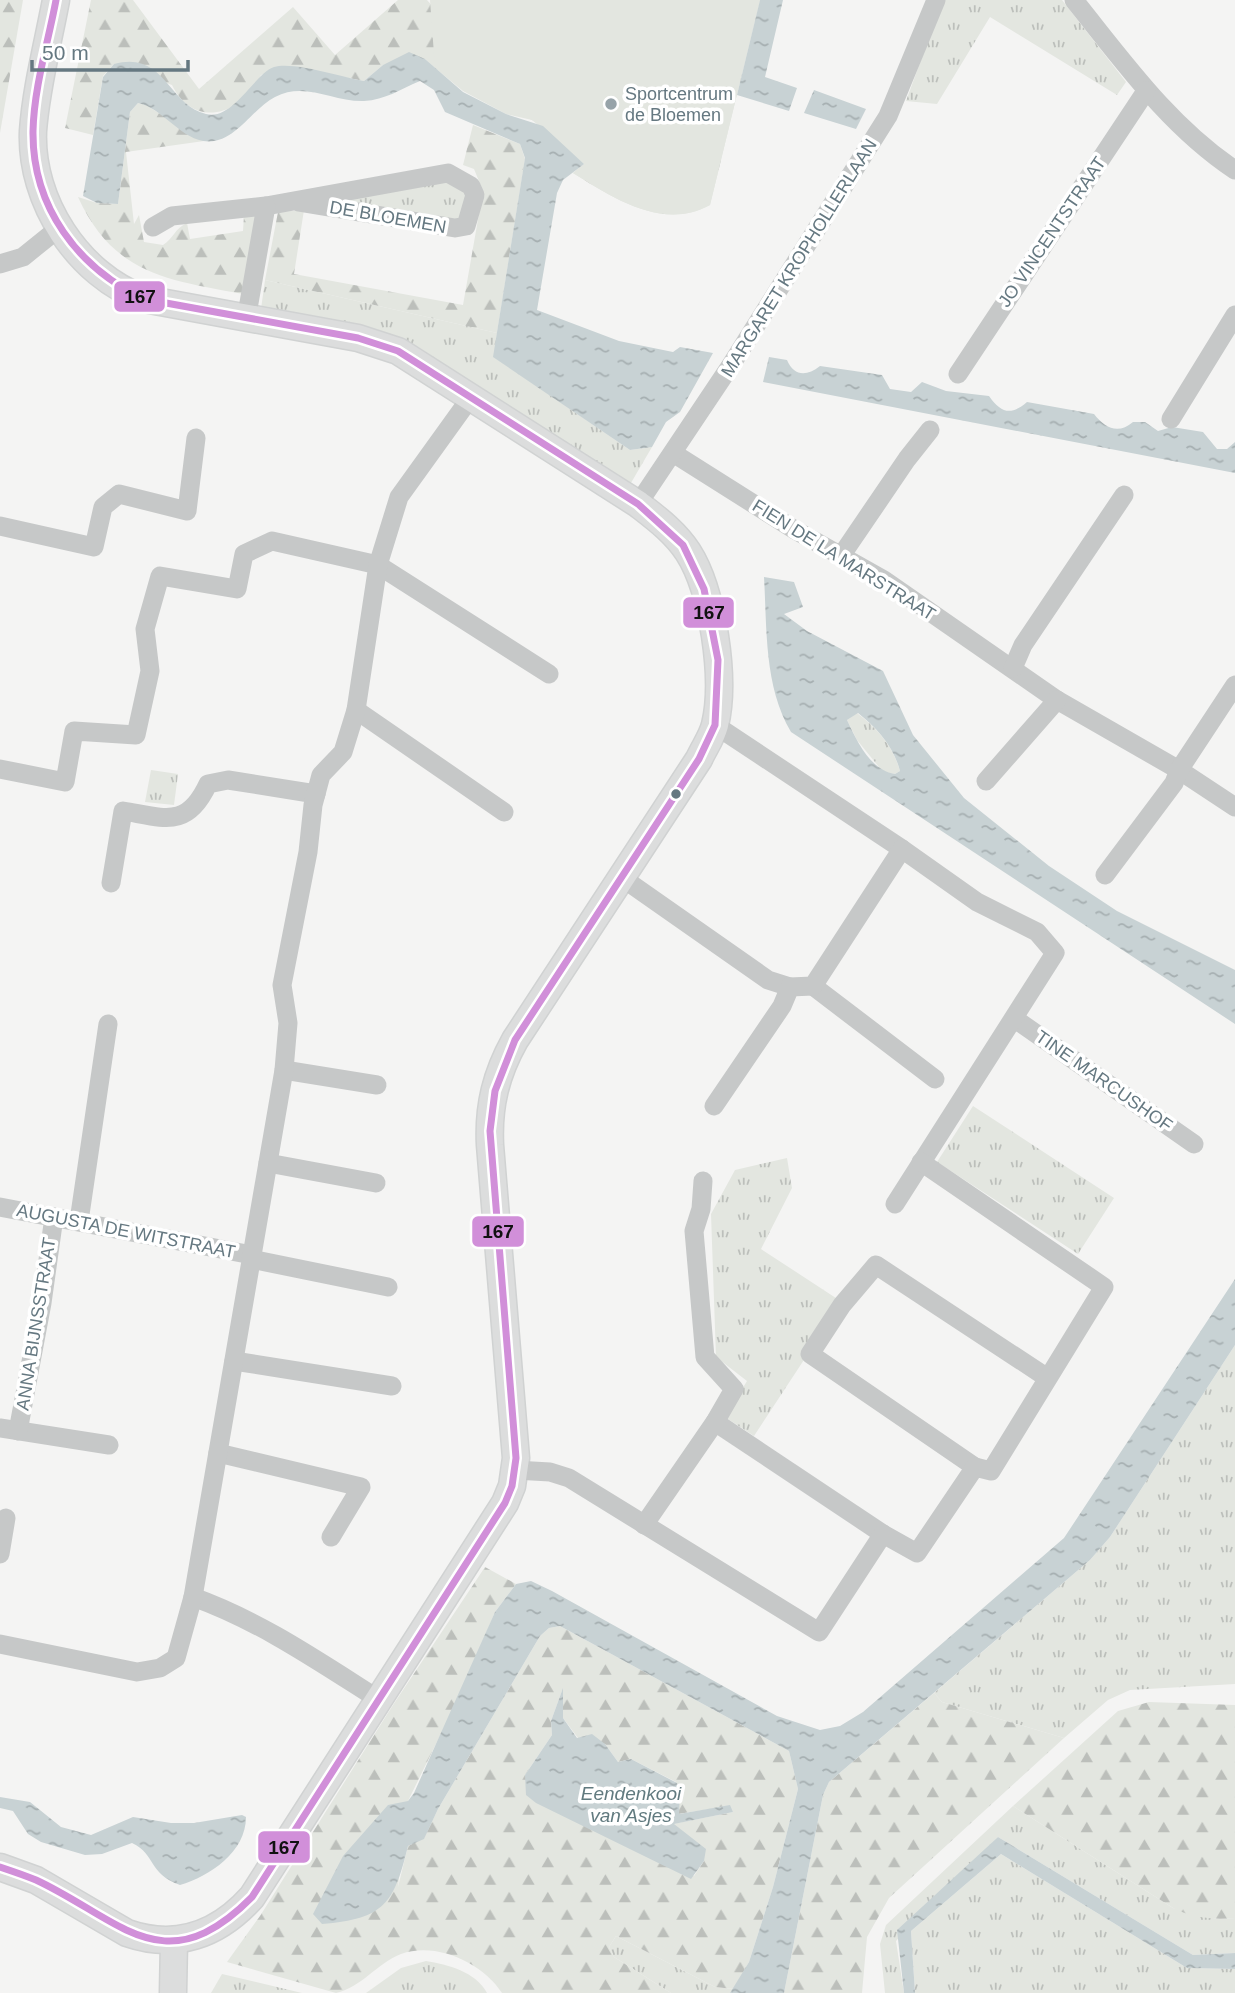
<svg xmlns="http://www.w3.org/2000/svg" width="1235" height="1993" viewBox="0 0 1235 1993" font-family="Helvetica,sans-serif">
	<defs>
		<pattern id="grass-tufts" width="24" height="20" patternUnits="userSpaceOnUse" patternTransform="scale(1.75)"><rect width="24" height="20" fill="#e3e6e0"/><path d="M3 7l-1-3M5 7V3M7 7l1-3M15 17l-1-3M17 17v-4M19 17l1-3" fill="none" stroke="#bcbfbb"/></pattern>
		<pattern id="forest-firs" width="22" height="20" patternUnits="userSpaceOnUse" patternTransform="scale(1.75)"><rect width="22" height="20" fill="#e3e6e0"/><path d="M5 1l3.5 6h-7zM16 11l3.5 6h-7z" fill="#bcbfbb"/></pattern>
		<pattern id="water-ripples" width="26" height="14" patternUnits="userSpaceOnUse" patternTransform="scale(1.75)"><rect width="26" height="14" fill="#c8d2d4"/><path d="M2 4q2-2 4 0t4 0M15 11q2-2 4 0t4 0" fill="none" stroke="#a6afb1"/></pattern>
	</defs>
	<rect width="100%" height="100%" fill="#f4f4f3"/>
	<g fill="url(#grass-tufts)">
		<polygon points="943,0 1062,0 1126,82 1117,95 990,17 937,104 906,101"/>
		<polygon points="445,182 466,190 463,220 362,210 346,199"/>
		<polygon points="265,280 497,333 494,357 630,450 652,447 628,488 420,348 386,334 261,309"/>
		<path d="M 857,713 C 877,728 893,746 900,771 L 895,774 L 883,772 L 857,740 L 847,720 Z"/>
		<polygon points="151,770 178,774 174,805 145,802"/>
		<polygon points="973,1106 1114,1198 1078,1254 937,1162"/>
		<polygon points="787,1158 792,1188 761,1249 842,1302 754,1436 725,1417 747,1381 716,1357 711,1214 735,1170"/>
		<polygon points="1235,1345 1235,1684 1130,1690 1108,1700 1064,1738 942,1702 934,1693 1090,1560 1110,1537"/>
		<polygon points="1013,1806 1173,1908 1217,1919 1235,1918 1235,1953 1193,1955 998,1837 896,1941 904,1993 885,1993 880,1944 886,1925"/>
		<polygon points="1001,1854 1187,1968 1235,1969 1235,1993 915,1993 911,1931"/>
		<polygon points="616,1936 715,1987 734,1989 730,1993 671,1993 614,1957 609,1947"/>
		<path d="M 426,1961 C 448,1965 475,1971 487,1993 L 366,1993 L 401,1968 Z"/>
		<polygon points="222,1974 302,1993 211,1993"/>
	</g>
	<g fill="url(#forest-firs)" fill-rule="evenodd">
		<polygon points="0,0 23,0 0,133"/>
		<path d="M 91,0 L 133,0 L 199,89 L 293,7 L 335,55 L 398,0 L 427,0 L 507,91 L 760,0 L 710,205 C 663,231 613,198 573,173 L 584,164 L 543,126 L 435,68 L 425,59 L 383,65 L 364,81 L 291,67 L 261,75 C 243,115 194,130 172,85 L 114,64 L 103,76 L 93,135 L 65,128 Z"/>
		<path d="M 138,103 L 146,105 L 204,141 L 126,152 L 134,224 L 139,215 L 144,242 L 163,245 C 173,239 175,228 187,223 L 190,239 L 243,231 L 244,215 L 257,212 L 243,294 C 167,280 113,274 78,197 L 97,203 L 118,204 L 130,112 Z"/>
		<polygon points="473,125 520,144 525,159 497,333 265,280 278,212 304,210 294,274 463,305 483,191 474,169 463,165"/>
		<path d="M 485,1567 L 516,1584 L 495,1612 L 457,1701 L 408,1801 L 398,1887 L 408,1846 L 424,1838 L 438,1809 L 540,1636 L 549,1628 L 560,1626 L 789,1751 L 798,1789 L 773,1887 L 749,1962 L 734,1989 L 715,1987 L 616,1936 L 609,1947 L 614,1957 L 671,1993 L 502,1993 C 483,1963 436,1941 401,1954 C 376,1964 362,1987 336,1993 L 227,1962 L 260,1916 L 393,1705 ZM 562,1691 L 563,1718 L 578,1738 L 605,1744 L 618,1762 L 631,1759 L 676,1782 L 680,1792 L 678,1814 L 729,1806 L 733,1812 L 673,1824 L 704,1861 L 694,1876 L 525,1775 L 552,1735 L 551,1721 Z"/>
		<polygon points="934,1693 942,1702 1064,1738 889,1898 867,1937 862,1993 784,1993 823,1795 829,1782"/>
		<path d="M 1149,1702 L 1235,1705 L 1235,1918 C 1213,1920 1193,1918 1173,1908 L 1013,1806 L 1118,1711 Z"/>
	</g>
	<path fill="#e3e6e0" d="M 430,0 L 760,0 L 710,205 C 663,231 613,198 573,173 L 584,164 L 532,120 L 506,114 L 463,91 L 435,68 Z"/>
	<g fill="url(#water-ripples)" fill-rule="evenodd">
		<polygon points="760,0 783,0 765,77 797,88 789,111 737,95"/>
		<path d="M 409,52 L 425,59 L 463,92 L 506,114 L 543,126 L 584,164 L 563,180 L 557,193 L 537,310 L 619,341 L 673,352 L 680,347 L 713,353 L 680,412 L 666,422 L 652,447 L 630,450 L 493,357 L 525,158 L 520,144 L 445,112 L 434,90 L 420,81 C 401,89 385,100 364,101 C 333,102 305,81 275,97 C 251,109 234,146 203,141 C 178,136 162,108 138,103 L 130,112 L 118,204 L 97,203 L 83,196 L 103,77 L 114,64 C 165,50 168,105 206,114 C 233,121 255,73 274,67 C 293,61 342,77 364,81 L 383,65 Z"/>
		<polygon points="814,90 866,109 856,129 804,113"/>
		<path d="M 769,357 L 787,360 C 794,376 806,377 820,366 L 882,375 L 890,389 L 911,392 L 922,382 L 946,391 L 989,396 C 1001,413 1011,416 1027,402 L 1094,414 C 1105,428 1118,435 1133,422 L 1145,422 L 1158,431 L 1172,427 L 1203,432 L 1217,449 L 1227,449 L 1235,442 L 1235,473 L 763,382 Z"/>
		<path d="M 764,577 L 794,582 L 803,607 L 784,614 L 807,631 L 883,671 L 913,735 L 964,798 L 1049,866 L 1117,911 L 1235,970 L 1235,1024 L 791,732 C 764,686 767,629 764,577 ZM 858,713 C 877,728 894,747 900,771 L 895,774 C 870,770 857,741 847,720 Z"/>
		<path d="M 1235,1279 L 1235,1345 L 1110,1537 L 1090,1560 L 829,1782 L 823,1795 L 784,1993 L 730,1993 L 749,1962 L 773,1887 L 798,1789 L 789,1751 L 560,1626 L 549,1628 L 540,1636 L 438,1809 L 424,1839 L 408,1846 C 394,1903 385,1919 322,1924 L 313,1914 L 343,1856 L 388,1805 L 408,1801 L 414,1793 L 495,1612 L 516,1584 L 531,1581 L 552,1591 L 777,1716 L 820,1730 L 840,1726 L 863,1712 L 1064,1538 Z"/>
		<polygon points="563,1688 563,1718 577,1738 592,1734 605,1744 618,1762 631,1759 677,1783 680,1792 679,1814 730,1805 733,1812 674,1824 706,1849 704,1861 691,1879 536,1803 526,1795 525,1775 552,1735 551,1721"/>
		<path d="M 0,1797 L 30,1802 L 61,1827 L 91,1835 L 133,1817 L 171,1823 L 194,1823 L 242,1815 L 246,1817 C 246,1852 210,1876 180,1885 C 147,1873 157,1855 132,1843 L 102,1854 L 85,1855 L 41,1842 L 28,1834 L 13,1811 L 0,1808 Z"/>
		<polygon points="998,1837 1193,1955 1235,1953 1235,1969 1187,1968 1001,1854 911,1931 915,1993 904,1993 897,1930"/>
	</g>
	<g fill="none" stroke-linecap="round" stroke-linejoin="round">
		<defs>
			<g id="secondary">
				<path d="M 0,1867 L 36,1880 L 127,1933 C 176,1950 218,1935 252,1897 L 505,1503 L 512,1486 L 516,1458 L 490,1145 C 488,1106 496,1074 515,1040 L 699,759 C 704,748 712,737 715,725 C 726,679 713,591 688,552 C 675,532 656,518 638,504 L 398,351 L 358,338 L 144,299 C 78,275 30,201 33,131 C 36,88 48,43 56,0"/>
				<polyline points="173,1993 174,1941"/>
			</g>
		</defs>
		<use href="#secondary" stroke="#d0d2d2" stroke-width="29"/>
		<g stroke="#c6c8c8" stroke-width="19">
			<path d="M 1074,0 C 1123,61 1169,126 1235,170"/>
			<polyline points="266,206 448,173 471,186 475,195 466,226 455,228 298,202"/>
			<polyline points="153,227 172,216 266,206 246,320"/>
			<polyline points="0,264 23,257 59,228"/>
			<polyline points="958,374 1146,91"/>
			<polyline points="1171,419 1235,315"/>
			<polyline points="673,453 795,530 884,580 1057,700 1179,770 1235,807"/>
			<polyline points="638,504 731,365 888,116 936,0"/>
			<polyline points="0,526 94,547 103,507 119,494 187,511 196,438"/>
			<polyline points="841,556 907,459 930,430"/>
			<polyline points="1013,668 1023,645 1124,495"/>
			<polyline points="356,710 504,812"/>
			<polyline points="715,725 902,849"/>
			<polyline points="0,769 65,782 74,731 136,735 150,671 145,629 160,576 237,589 244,554 272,541 378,565 549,674"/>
			<polyline points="986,781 1057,700"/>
			<polyline points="1105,875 1174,783 1179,770 1235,685"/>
			<polyline points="621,877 768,980 790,987"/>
			<path d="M 111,883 L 123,811 C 165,818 187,829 208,784 L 228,780 L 316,794"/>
			<polyline points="813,986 935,1079"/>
			<polyline points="1015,1019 1194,1144"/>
			<polyline points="284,1070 377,1085"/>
			<polyline points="714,1106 782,1006 790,987 813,986 902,849 977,902 1037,932 1055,953 895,1204"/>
			<polyline points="268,1163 376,1183"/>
			<polyline points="0,1207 252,1255"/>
			<polyline points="79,1221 108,1024"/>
			<polyline points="251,1259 388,1287"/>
			<polyline points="234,1361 392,1386"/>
			<polyline points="715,1422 883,1534"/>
			<polyline points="0,1428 109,1445"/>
			<polyline points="18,1431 42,1303 54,1217"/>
			<polyline points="218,1453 361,1487 331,1537"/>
			<polyline points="975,1467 810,1354 842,1305 876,1265 1046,1377"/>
			<polyline points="515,1470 550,1472 569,1478 819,1632 883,1534 917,1553 975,1467 991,1471 1104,1287 921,1162"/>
			<polyline points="644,1525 715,1422 734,1389 705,1357 694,1231 701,1209 703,1181"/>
			<polyline points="0,1554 6,1518"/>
			<path d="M 193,1597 C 260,1621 318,1661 378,1699"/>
			<polyline points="0,1644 137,1672 160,1668 176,1658 193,1597 284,1070 288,1023 282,985 308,852 313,805 321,775 343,752 356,710 378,565 399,497 471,397"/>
		</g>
		<use href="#secondary" stroke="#dcdddd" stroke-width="26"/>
		<defs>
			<path id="bus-1" d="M 0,1867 C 12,1871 24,1875 36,1880 C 120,1919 164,1986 252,1897 L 505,1503 L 512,1486 L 516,1458 L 490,1131 L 495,1091 L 515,1040 L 699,759 L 715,725 L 718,660 L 704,589 L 683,545 L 638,504 L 398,351 L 358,338 L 144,299 C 78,268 32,207 33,131 C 34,87 48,43 56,0"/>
		</defs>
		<use href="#bus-1" stroke="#fff" stroke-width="12"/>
		<use href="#bus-1" stroke="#d18fd9" stroke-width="7"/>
	</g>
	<circle fill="#97a3a9" stroke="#fff" stroke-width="2.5" cx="611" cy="104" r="7"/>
	<circle fill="#657881" stroke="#fff" stroke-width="2.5" cx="676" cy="794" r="6"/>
	<g text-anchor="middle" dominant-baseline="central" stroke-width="7" stroke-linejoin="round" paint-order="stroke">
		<g font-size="18" fill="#657881" stroke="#fff" text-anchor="start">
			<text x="625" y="94">Sportcentrum<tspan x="625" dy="21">de Bloemen</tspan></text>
		</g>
		<g font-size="18" fill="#657881" stroke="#fff">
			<text transform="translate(388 217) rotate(10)">DE BLOEMEN</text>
			<text transform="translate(1052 232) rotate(-56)">JO VINCENTSTRAAT</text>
			<text transform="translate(799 258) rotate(-58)">MARGARET KROPHOLLERLAAN</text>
			<text transform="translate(844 560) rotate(32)">FIEN DE LA MARSTRAAT</text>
			<text transform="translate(1104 1081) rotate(35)">TINE MARCUSHOF</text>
			<text transform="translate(126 1231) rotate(11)">AUGUSTA DE WITSTRAAT</text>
			<text transform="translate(36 1324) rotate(-81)">ANNA BIJNSSTRAAT</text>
		</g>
		<g font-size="19" font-style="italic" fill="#617a7f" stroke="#fff">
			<text x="631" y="1793">Eendenkooi<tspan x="631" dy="22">van Asjes</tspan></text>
		</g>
	</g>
	<g stroke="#fff" stroke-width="2.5">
		<rect x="113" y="280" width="53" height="33" rx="7" fill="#d18fd9"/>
		<rect x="682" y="596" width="53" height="33" rx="7" fill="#d18fd9"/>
		<rect x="471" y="1215" width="54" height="33" rx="7" fill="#d18fd9"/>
		<rect x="257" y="1830" width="54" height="34" rx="7" fill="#d18fd9"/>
	</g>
	<g font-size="19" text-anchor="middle" font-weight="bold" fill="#111">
		<text x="140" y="303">167</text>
		<text x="709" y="619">167</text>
		<text x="498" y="1238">167</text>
		<text x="284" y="1854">167</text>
	</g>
	<path d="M32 60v10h156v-10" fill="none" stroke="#657881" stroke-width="3.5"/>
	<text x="42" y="60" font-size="21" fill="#657881" stroke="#ffffff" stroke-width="5" paint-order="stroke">50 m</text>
</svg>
